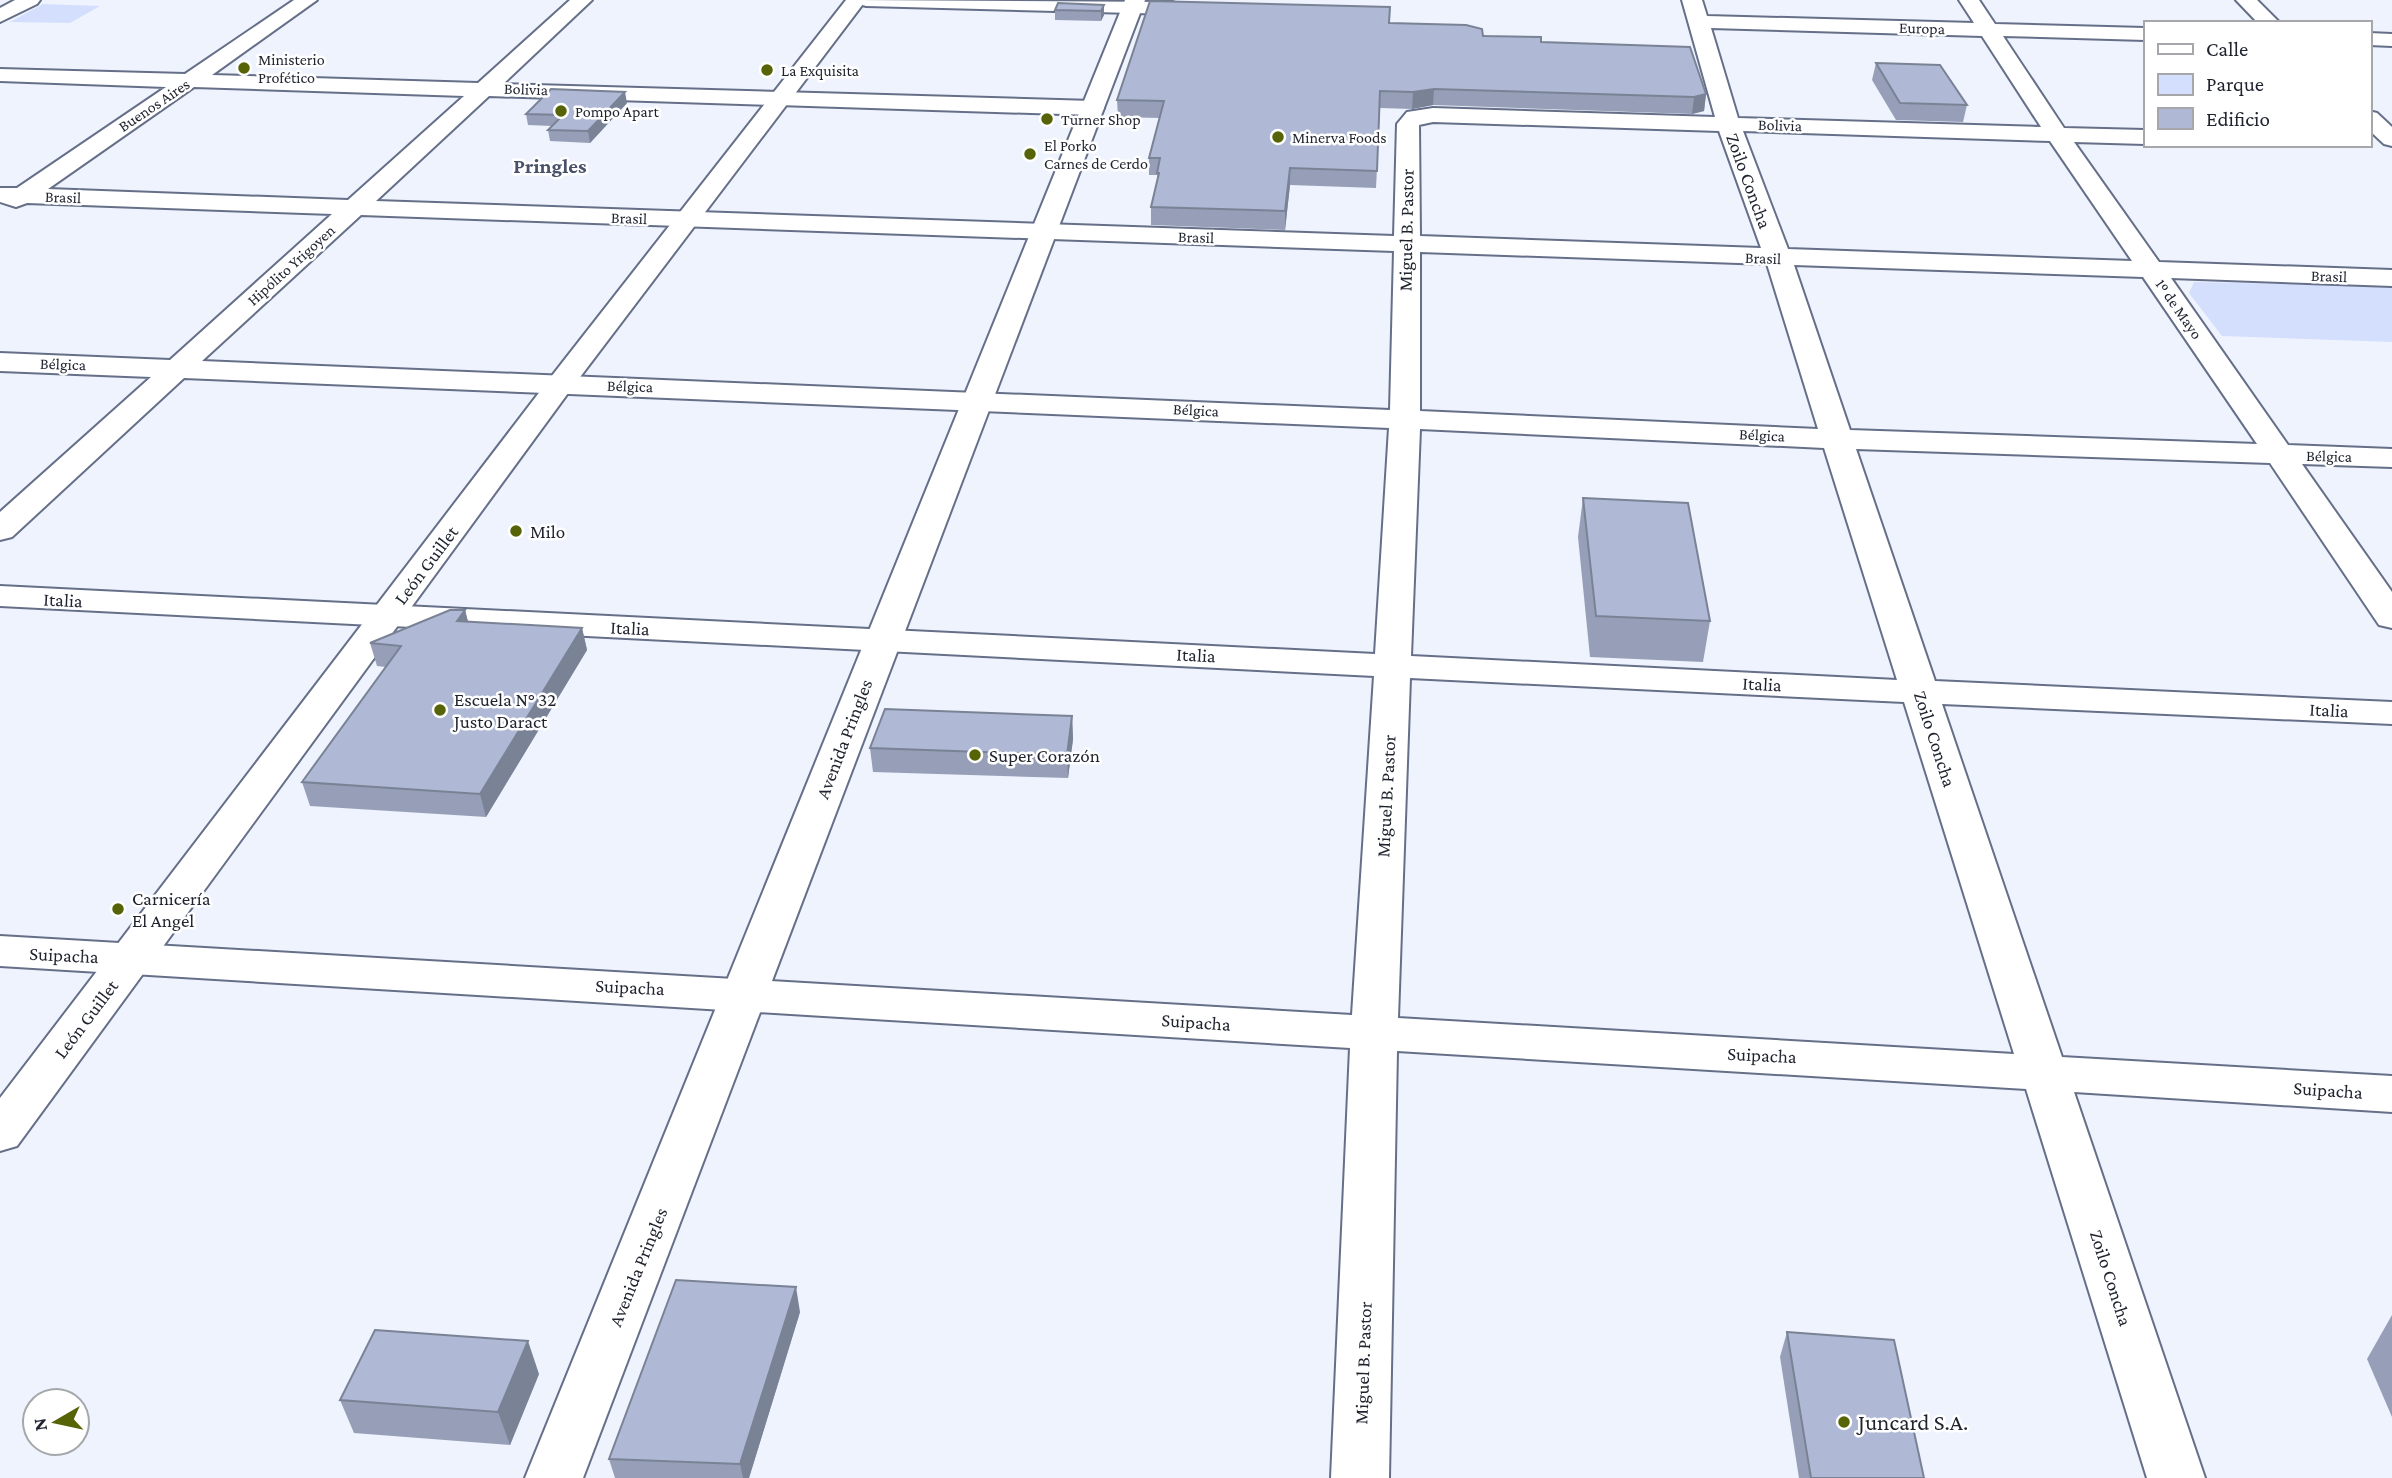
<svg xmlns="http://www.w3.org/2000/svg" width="2392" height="1478" viewBox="0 0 2392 1478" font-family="'Crimson Pro',serif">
	<rect width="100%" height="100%" fill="#eef3fe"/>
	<g fill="#d4dffd">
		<polygon points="43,4 100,6 70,23 10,22"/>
		<polygon points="2194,282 2392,287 2392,342 2222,336 2189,293"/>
	</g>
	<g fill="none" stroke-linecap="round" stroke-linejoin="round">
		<defs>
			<g id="street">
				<polygon points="15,0 40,0 37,4 0,22 0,8"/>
				<path d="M 294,0 L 317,0 L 212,75 L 478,83 L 570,0 L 592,0 L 503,84 L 1093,101 L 1101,103 L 1104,108 L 1101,113 L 1093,115 L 489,96 L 376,201 L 1394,236 L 1397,124 L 1407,112 L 1433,108 L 1715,117 L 1682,0 L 1702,0 L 1707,16 L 1974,23 L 1959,0 L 1979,0 L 1995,24 L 2145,28 L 2145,40 L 2003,36 L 2064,128 L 2145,130 L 2145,144 L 2074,142 L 2159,262 L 2392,270 L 2392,286 L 2171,278 L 2288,445 L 2392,449 L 2392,467 L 2302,464 L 2392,592 L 2392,628 L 2379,625 L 2270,463 L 1856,449 L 1935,681 L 2392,702 L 2392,724 L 1942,704 L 2062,1057 L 2392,1076 L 2392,1112 L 2074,1092 L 2205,1478 L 2147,1478 L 2026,1089 L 1397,1051 L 1389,1478 L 1331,1478 L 1350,1048 L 0,966 L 0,936 L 1352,1015 L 1374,676 L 0,606 L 0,586 L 1375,654 L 1389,428 L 184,378 L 12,537 L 0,540 L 0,512 L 151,377 L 0,371 L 0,353 L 170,360 L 332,214 L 27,203 L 16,207 L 0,202 L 0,188 L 17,188 L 166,87 L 0,81 L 0,69 L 185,74 ZM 1711,28 L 1982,36 L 2041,127 L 1738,118 ZM 194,87 L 464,96 L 348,200 L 48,189 ZM 1433,122 L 1719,131 L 1761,248 L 1420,236 L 1419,125 ZM 1743,131 L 2050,141 L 2132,261 L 1788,249 ZM 361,215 L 1394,251 L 1390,410 L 202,361 ZM 1420,252 L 1767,264 L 1818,429 L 1420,411 ZM 1794,265 L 2143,277 L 2257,444 L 1850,430 ZM 1420,429 L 1824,448 L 1897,680 L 1411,656 ZM 1410,678 L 1904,702 L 2014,1054 L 1398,1018 Z"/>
				<polygon points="856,0 1172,2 1179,4 1182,8 1179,12 1172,14 866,6 859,4"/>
				<polygon points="2236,0 2257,0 2280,23 2258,23"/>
				<polygon points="2369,33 2392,34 2392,46 2369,45"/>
				<polygon points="2369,111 2377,113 2392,127 2392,146 2384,144 2369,130"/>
			</g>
			<g id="secondary">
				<polygon points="846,0 866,0 571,389 17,1146 0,1151 0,1098 551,377"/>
				<polygon points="1125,0 1145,0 583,1478 525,1478"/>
			</g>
		</defs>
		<use href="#street" stroke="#656f88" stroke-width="4"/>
		<use href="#secondary" stroke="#656f88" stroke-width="4"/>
		<use href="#street" fill="#fff" fill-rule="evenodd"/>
		<use href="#secondary" fill="#fff" fill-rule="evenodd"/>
	</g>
	<g fill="#969fb7">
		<polygon points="1104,5 1104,15 1101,21 1055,20 1055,10"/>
		<polygon points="1389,23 1541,42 1706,94 1704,111 1692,114 1433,105 1412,109 1380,108 1376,188 1290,185 1285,230 1151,225 1151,207 1157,184 1157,175 1149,175 1149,158 1160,118 1118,117 1117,100"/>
		<polygon points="1876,63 1967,105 1963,122 1896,120 1872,80"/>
		<polygon points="627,103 590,143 550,141 548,130 552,126 528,125 526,114"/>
		<polygon points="1583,498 1710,621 1703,662 1590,657 1578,537"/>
		<polygon points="465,610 468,622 582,628 587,650 486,817 310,806 302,782 386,667 377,666 370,643"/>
		<polygon points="1072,716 1073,739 1068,778 873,772 870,748"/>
		<polygon points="800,1312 749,1478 615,1478 609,1459"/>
		<polygon points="2392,1315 2392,1417 2367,1359"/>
		<polygon points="1787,1332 1924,1478 1799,1478 1780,1357"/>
		<polygon points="539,1374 510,1445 354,1433 340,1400"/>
	</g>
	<g fill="#7a8295">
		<polygon points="1104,5 1104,15 1101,21 1101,11"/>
		<polygon points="1434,89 1433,105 1412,109 1413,92"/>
		<polygon points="625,92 627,103 590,143 588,131"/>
		<polygon points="1706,94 1704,111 1692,114 1694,97"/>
		<polygon points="1290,168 1290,185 1285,230 1285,211"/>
		<polygon points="465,610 471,633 457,621"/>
		<polygon points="582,628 587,650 486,817 480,794"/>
		<polygon points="1072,716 1073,739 1068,778 1067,755"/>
		<polygon points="796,1287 800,1312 749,1478 743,1478 740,1464"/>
		<polygon points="528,1341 539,1374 510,1445 498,1412"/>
	</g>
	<g fill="#afb9d5" stroke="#7a8295" stroke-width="2">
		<polygon points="1150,1 1390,7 1389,23 1466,25 1482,29 1483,36 1541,37 1541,42 1690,47 1706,94 1694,97 1434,89 1413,92 1380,91 1377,171 1290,168 1285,211 1151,207 1159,173 1157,173 1160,158 1149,158 1164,101 1117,100"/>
		<polygon points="1058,3 1104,5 1101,11 1055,10"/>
		<polygon points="1876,63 1940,65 1967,105 1900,103"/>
		<polygon points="551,89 625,92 588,131 548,130 563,115 526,114"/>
		<polygon points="1583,498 1688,503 1710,621 1596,616"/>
		<polygon points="450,610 465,610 457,621 582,628 480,794 302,782 401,646 370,643"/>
		<polygon points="885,709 1072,716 1067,755 870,748"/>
		<polygon points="676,1280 796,1287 740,1464 609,1459"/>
		<polygon points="375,1330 528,1341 498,1412 340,1400"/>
		<polygon points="1787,1332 1894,1340 1924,1478 1811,1478"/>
	</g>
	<g fill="#566407" stroke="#fff" stroke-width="2.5">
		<circle cx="244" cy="68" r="7"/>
		<circle cx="767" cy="70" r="7"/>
		<circle cx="561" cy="111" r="7"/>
		<circle cx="1047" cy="119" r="7"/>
		<circle cx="1278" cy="137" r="7"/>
		<circle cx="1030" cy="154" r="7"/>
		<circle cx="516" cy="531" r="7"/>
		<circle cx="440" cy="710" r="7"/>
		<circle cx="975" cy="755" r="7"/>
		<circle cx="118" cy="909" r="7"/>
		<circle cx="1844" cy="1422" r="7"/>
	</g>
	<g text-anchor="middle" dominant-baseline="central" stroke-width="5" stroke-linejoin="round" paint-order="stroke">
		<g font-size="16" fill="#1f232e" stroke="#fff">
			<text transform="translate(1922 28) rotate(2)">Europa</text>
			<text transform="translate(526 89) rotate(2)">Bolivia</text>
			<text transform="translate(154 105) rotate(-34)">Buenos Aires</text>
			<text transform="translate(1780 125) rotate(2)">Bolivia</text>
			<text transform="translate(63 197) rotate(2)">Brasil</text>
			<text transform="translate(629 218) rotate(2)">Brasil</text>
			<text transform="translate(1196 237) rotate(2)">Brasil</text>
			<text transform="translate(1763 258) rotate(2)">Brasil</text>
			<text transform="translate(291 265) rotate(-42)">Hipólito Yrigoyen</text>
			<text transform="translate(2329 276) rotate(2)">Brasil</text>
			<text transform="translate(2179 309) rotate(55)">1º de Mayo</text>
			<text transform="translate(63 364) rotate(2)">Bélgica</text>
			<text transform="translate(630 386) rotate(2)">Bélgica</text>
			<text transform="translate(1196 410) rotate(3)">Bélgica</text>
			<text transform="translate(1762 435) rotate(3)">Bélgica</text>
			<text transform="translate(2329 456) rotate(1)">Bélgica</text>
		</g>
		<g font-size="16" fill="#1f232e" stroke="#fff" text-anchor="start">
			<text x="258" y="59">Ministerio<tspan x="258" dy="18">Profético</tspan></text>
			<text x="781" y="70">La Exquisita</text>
			<text x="575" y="111">Pompo Apart</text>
			<text x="1061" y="119">Turner Shop</text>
			<text x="1292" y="137">Minerva Foods</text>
			<text x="1044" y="145">El Porko<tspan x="1044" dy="18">Carnes de Cerdo</tspan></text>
		</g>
		<g font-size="19" fill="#1f232e" stroke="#fff">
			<text transform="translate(1749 181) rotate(70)">Zoilo Concha</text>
			<text transform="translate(1406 230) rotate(-89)">Miguel B. Pastor</text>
			<text transform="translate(426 565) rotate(-53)">León Guillet</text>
			<text transform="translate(63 600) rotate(3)">Italia</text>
			<text transform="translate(630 628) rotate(3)">Italia</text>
			<text transform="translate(1196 655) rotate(3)">Italia</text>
			<text transform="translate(1762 684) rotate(3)">Italia</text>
			<text transform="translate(2329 710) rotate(3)">Italia</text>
			<text transform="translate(844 739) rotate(-69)">Avenida Pringles</text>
			<text transform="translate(1935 739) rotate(72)">Zoilo Concha</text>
			<text transform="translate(1386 796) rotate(-87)">Miguel B. Pastor</text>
			<text transform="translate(64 955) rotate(3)">Suipacha</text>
			<text transform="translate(630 987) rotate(3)">Suipacha</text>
			<text transform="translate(86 1019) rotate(-53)">León Guillet</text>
			<text transform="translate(1196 1022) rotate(4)">Suipacha</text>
			<text transform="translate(1762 1055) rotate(3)">Suipacha</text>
			<text transform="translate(2328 1090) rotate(4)">Suipacha</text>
			<text transform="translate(638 1267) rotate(-68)">Avenida Pringles</text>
			<text transform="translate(2111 1278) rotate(72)">Zoilo Concha</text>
			<text transform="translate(1363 1363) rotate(-88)">Miguel B. Pastor</text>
		</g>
		<g font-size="19" fill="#1f232e" stroke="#fff" text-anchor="start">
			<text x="530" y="531">Milo</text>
			<text x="454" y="699">Escuela N° 32<tspan x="454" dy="22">Justo Daract</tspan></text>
			<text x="989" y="755">Super Corazón</text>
			<text x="132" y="898">Carnicería<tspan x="132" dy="22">El Angel</tspan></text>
		</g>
		<g font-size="21" font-weight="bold" fill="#485169" stroke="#fff">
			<text x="550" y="166">Pringles</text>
		</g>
		<g font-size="23" fill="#1f232e" stroke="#fff" text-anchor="start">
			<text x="1858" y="1422">Juncard S.A.</text>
		</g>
	</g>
	<rect x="2144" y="21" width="228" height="126" fill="#ffffff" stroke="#a5a7ab" stroke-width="2"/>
	<rect x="2158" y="44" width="35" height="10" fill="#ffffff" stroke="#a5a7ab" stroke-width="2"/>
	<text x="2206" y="56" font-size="21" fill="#1f232e">Calle</text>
	<rect x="2158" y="74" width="35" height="21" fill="#d4dffd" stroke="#a5a7ab" stroke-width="2"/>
	<text x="2206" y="91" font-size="21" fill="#1f232e">Parque</text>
	<rect x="2158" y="108" width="35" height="21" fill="#afb9d5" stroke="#a5a7ab" stroke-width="2"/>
	<text x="2206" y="126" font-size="21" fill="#1f232e">Edificio</text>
	<g transform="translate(56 1422) rotate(261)"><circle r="33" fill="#ffffff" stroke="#a5a7ab" stroke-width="2"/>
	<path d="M0-5L12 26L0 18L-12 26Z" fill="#566407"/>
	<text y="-10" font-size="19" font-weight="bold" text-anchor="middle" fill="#1f232e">N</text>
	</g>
</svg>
